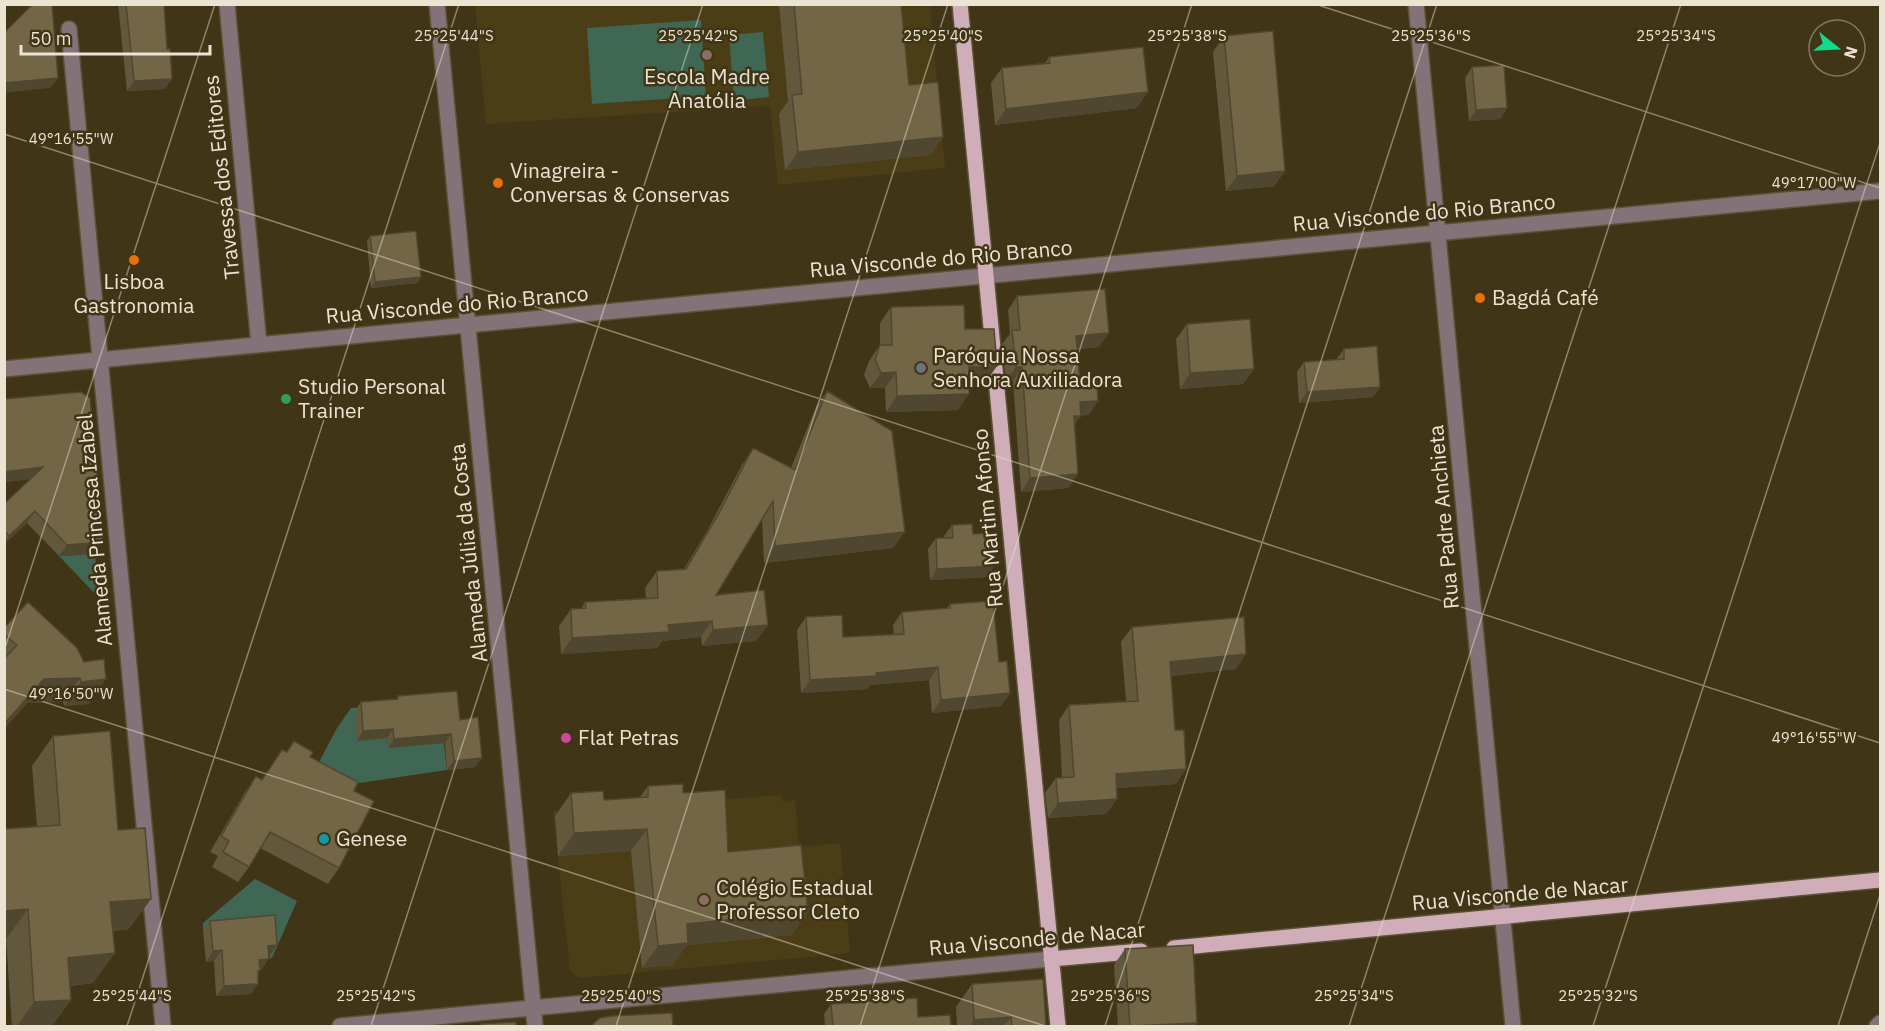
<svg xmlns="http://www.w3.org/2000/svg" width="1885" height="1031" font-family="'IBM Plex Sans',sans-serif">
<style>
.built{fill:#4b3e16}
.green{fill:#3f6753}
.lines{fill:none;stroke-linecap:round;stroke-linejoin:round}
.minor-casing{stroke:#5b5134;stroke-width:18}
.major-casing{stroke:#5b5134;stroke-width:18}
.minor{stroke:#837378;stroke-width:15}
.major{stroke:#cfaeb9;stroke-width:15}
.wall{fill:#62583c}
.shaded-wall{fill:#504731}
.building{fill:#726646;stroke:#504731;stroke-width:1.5}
.ticks{fill:none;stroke:#ebe4d3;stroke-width:1.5;stroke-opacity:0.45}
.education-dot{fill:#8d6e63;stroke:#403516;stroke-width:2}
.food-dot{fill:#e8710a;stroke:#403516;stroke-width:2}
.worship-dot{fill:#6b7280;stroke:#403516;stroke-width:2}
.leisure-dot{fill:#2e9e5b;stroke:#403516;stroke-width:2}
.hotel-dot{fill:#d1479c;stroke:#403516;stroke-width:2}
.culture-dot{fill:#0f9aa8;stroke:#403516;stroke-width:2}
.labels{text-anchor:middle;stroke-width:5;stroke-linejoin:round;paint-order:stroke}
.poi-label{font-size:21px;fill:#ebe4d3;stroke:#403516;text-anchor:start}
.street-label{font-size:21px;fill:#ebe4d3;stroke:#403516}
.ticks-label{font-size:15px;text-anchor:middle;fill:#ebe4d3;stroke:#403516;stroke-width:5;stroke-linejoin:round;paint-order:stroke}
</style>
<rect width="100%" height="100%" fill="#403516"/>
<path class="built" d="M475 5H930L945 168 778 185 770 106 486 124Z
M781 795 782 801 795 800 799 847 840 843 850 953 580 978 570 971 553 811Z"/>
<path class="green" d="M701 20 706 96 592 104 587 28Z
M763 32 769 97 734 101 729 35Z
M95 554 99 598 59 556Z
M367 707 387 738 388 748 408 746 443 735 447 770 339 786 318 764 337 728 351 708Z
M255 879 297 901 272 958H270V955L203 931V923Z"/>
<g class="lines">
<defs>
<path id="minor" d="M227 4 259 345
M437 4 535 1026
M1416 4 1513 1026
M69 29 163 1026
M4 369 1880 191
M340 1026 1051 959
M1877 1026 1880 1023"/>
<path id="major" d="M960 4 1058 1026
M1174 948 1880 880
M1051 959 1141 951"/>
</defs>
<use href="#minor" class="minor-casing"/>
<use href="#major" class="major-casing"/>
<use href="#minor" class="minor"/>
<use href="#major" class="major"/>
</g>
<path class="wall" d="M118 4H164L165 89 127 91Z
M779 4H901L909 85 943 137 930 155 785 170 779 114 788 101Z
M1224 36 1285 171 1274 186 1226 191 1213 52Z
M1049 57 1137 108 995 125 991 83 1002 68 1045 63Z
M1472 67 1507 108 1500 119 1469 121 1465 78Z
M370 236 421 277 417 283 371 288 367 241Z
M1017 296 1099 347 1077 349 1080 382 1089 415H1081L1074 425 1078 474 1068 488 1021 492 1013 381H1006L1002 344 1010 334 1008 310Z
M891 307 965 329 986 382H969L958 410 886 412 885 388H870L864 375 869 361 880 345V323Z
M1187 324 1254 369 1243 384 1180 389 1176 339Z
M1344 349 1380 387 1373 397 1299 403 1297 372 1304 362 1336 360Z
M827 391 893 548 764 563 762 519 716 595 768 625 756 641 702 646 701 637 662 641 657 648 561 654 559 626 571 609H581L585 602 646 598 645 588 657 571 684 569 707 531 742 465 753 448 791 468 816 407Z
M4 399 95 554 59 556 27 523 4 544V504L30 479 4 482Z
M952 525 973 534 987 577 930 580 928 549 936 538H945L944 536Z
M950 604 999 662 1010 693 1001 706 932 713 929 680 870 685 867 689 801 693 797 630 806 617 843 637 894 634 893 625 902 612 947 608Z
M1132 627 1236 669 1171 676 1176 784 1116 788 1117 799 1106 814 1048 818 1045 793 1056 778 1062 777 1059 720 1069 705 1126 701 1121 642Z
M4 628 77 648 89 704 64 706 63 702 27 703 4 729Z
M398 696 460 720 475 767 447 770 445 743 388 748 387 738 357 741 355 711 361 702 396 700Z
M53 736 118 830 129 929 113 931 93 983 70 986 71 1000 52 1026H12L6 939 37 827 32 766Z
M294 741 310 757 354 791 339 868 328 884 260 848 249 867 238 882 212 867 218 856 210 852 245 792 256 776 262 780 282 750 286 752Z
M648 786 683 793 792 935 687 945 672 965 642 968 631 851 558 856 555 816 571 793 604 800 639 798Z
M210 921 277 945 270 955H268L261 970H260L258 974 251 994 216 996 214 961 206 962 203 931Z
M1125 949 1197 1023 1194 1026H1118L1114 965Z
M972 984 1046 1026H957L956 1007Z
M831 1004 918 1017 951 1026H825L824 1014Z"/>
<path class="shaded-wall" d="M58 78 50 88 4 93V83Z
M172 79 165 89 127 91 134 81Z
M1148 92 1137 108 995 125 1006 109Z
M1507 108 1500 119 1469 121 1476 110Z
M943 137 930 155 785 170 798 152Z
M1285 171 1274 186 1226 191 1237 176Z
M421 277 417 283 371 288 375 282Z
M1109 333 1099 347 1067 350 1076 336Z
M997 366 986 382H958L969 367Z
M1016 367H1022L1013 381H1006Z
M1254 369 1243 384 1180 389 1190 373Z
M896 372 885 388H870L881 373Z
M1380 387 1373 397 1299 403 1307 392Z
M969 394 958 410 886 412 897 396Z
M1098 401 1089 415 1070 416 1080 402Z
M1074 416H1081L1071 429Z
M43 467 35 479 4 482V472Z
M1078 474 1068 488 1021 492 1030 478Z
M35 511 27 523 4 544V542L9 536Z
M905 532 893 548 764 563 775 546Z
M103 542 95 554 59 556 67 545Z
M994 566 987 577 930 580 937 569Z
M712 621 701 637 662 641 657 648 561 654 572 638 668 625Z
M768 625 756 641 702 646 713 630Z
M1246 654 1236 669 1160 677 1170 662Z
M938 667 929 680 870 685 867 689 801 693 810 680 876 673Z
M80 678 63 702 27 703 4 729V724L44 679Z
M106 679 89 704 64 706 81 682Z
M1010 693 1001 706 932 713 941 700Z
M393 729 387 738 357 741 363 731Z
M451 734 445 743 388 748 394 739Z
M482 758 475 767 447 770 454 761Z
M1186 769 1176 784 1105 789 1116 774Z
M1117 799 1106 814 1048 818 1058 803Z
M647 829 631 851 558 856 574 833Z
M151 899 129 929 89 933 110 902Z
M28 909 6 939 4 940V911Z
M808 912 792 935 687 945 672 965 642 968 658 946 687 924Z
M277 945 270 955 260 956 268 946Z
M222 950 214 961 206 962 213 951Z
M115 953 93 983 47 988 68 958Z
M269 959 261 970 252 971 259 960Z
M258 984 251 994 216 996 224 986Z
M71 1000 52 1026H17L34 1002Z
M1011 1017 1004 1026H970L974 1020Z
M1197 1023 1194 1026H1137Z"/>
<path class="building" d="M33 4H52L58 78 4 83V33Z
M126 4H164L167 49 170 48 172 79 134 81Z
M794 4H901L909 85 938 82 943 137 798 152 792 95 802 94Z
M1273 31 1285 171 1237 176 1224 36Z
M1143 47 1148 92 1006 109 1002 68 1050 63 1049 57Z
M1504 65 1507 108 1476 110 1472 67Z
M416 231 421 277 375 282 370 236Z
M1105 289 1109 333 1076 336 1080 382 1097 381 1098 401 1080 402 1081 416H1074L1078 474 1030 478 1022 367H1016L1012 330H1020L1017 296Z
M964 305 965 329H994L997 366 969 367V394L897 396 896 372 881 373 875 360 880 345H892L891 307Z
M1250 319 1254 369 1190 373 1187 324Z
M1377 346 1380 387 1307 392 1304 362 1344 359V349Z
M827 391 892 431 905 532 775 546 773 501 716 595 764 590 768 625 713 630 712 621 668 625 669 632 572 638 571 609 586 608 585 602 658 598 657 571 686 569 718 515 753 448 795 470Z
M81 392 90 398 103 542 67 545 35 511 9 536 4 531V504L43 467 4 472V399Z
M972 524 973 534 993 533 994 566 937 569 936 538H953L952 525Z
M993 601 999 662 1007 661 1010 693 941 700 938 667 876 673V676L810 680 806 617 842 615 843 637 904 634 902 612 950 608V604Z
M28 602 77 648 84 662 104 659 106 679 81 682 80 678 44 679 4 724V659L17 645 4 634V628Z
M1244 617 1246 654 1170 662 1175 730H1184L1186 769 1116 774 1117 799 1058 803 1056 778 1074 777 1069 705 1138 701 1132 627Z
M457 691 460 720 478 717 482 758 454 761 451 734 394 739 393 729 363 731 361 702 398 699V696Z
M110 731 118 830 145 828 151 899 110 902 115 953 68 958 71 1000 34 1002 28 909 4 911V829L60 825 53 736Z
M294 741 313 752 310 757 358 782 354 791 374 801 339 868 270 832 249 867 223 852 229 841 221 836 256 776 262 780 282 750 287 752Z
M683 784V793L725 790 728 852 801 845 808 912 687 924 688 943 658 946 647 829 574 833 571 793 603 791 604 800 648 797V786Z
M275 915 277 945 268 946 269 959 259 960 260 970 258 971V984L224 986 222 950 213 951 210 921Z
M1193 945 1197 1023 1130 1026 1125 949Z
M1043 979 1046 1026H1012L1011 1017 974 1020 972 984Z
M917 998 918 1017 950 1015 951 1026H833L831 1004Z
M672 1013 673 1026H593V1024L600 1018 612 1016Z
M516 1022V1026H480V1024Z"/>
<path class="ticks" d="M1315 4 1880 188M4 134 1880 743M4 651 215 4M4 689 1045 1026M127 1026 459 4M371 1026 703 4M616 1026 948 4M860 1026 1192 4M1105 1026 1437 4M1349 1026 1681 4M1593 1026 1880 143M1838 1026 1880 895"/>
<g class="education-dot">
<circle cx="707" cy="55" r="6"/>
<circle cx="704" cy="900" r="6"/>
</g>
<g class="food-dot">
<circle cx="498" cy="183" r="6"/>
<circle cx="134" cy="260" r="6"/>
<circle cx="1480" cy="298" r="6"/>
</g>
<circle class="worship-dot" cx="921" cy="368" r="6"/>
<circle class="leisure-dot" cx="286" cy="399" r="6"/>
<circle class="hotel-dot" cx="566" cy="738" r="6"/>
<circle class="culture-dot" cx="324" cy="839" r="6"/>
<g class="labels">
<g class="poi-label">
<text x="707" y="84" text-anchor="middle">Escola Madre<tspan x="707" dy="24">Anatólia</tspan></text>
<text x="510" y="178">Vinagreira -<tspan x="510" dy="24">Conversas &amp; Conservas</tspan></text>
<text x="134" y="289" text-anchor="middle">Lisboa<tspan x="134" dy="24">Gastronomia</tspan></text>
<text x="1492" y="305">Bagdá Café</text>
<text x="933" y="363">Paróquia Nossa<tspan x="933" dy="24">Senhora Auxiliadora</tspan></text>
<text x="298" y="394">Studio Personal<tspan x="298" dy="24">Trainer</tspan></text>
<text x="578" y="745">Flat Petras</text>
<text x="336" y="846">Genese</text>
<text x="716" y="895">Colégio Estadual<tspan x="716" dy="24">Professor Cleto</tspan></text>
</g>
<g class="street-label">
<text transform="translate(222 177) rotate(-96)" y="7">Travessa dos Editores</text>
<text transform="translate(1424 213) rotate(-5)" y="7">Rua Visconde do Rio Branco</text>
<text transform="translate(941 259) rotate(-5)" y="7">Rua Visconde do Rio Branco</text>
<text transform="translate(457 305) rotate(-5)" y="7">Rua Visconde do Rio Branco</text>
<text transform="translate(1444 517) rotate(-95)" y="7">Rua Padre Anchieta</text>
<text transform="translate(988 518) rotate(-95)" y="7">Rua Martim Afonso</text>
<text transform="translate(95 530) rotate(-95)" y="7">Alameda Princesa Izabel</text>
<text transform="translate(469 553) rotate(-96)" y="7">Alameda Júlia da Costa</text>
<text transform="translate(1520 894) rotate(-5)" y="7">Rua Visconde de Nacar</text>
<text transform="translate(1037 939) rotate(-5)" y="7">Rua Visconde de Nacar</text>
</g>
</g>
<g class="ticks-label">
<text x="454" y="41">25°25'44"S</text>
<text x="698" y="41">25°25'42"S</text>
<text x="943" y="41">25°25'40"S</text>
<text x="1187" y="41">25°25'38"S</text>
<text x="1431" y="41">25°25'36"S</text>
<text x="1676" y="41">25°25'34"S</text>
<text x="71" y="144">49°16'55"W</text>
<text x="1814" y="188">49°17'00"W</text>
<text x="71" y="699">49°16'50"W</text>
<text x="1814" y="743">49°16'55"W</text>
<text x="132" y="1001">25°25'44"S</text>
<text x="376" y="1001">25°25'42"S</text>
<text x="621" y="1001">25°25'40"S</text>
<text x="865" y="1001">25°25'38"S</text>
<text x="1110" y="1001">25°25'36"S</text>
<text x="1354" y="1001">25°25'34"S</text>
<text x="1598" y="1001">25°25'32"S</text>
</g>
<rect width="1885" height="1031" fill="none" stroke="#ebe4d3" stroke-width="12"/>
<g transform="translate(1837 48) rotate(108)"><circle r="28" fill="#403516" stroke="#847b62" stroke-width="1.5"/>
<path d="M0-4.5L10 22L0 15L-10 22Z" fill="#13d98a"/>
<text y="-9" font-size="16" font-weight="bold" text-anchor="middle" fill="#ebe4d3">N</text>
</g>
<path d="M21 45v9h189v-9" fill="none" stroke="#ebe4d3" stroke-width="3"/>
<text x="30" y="45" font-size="18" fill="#ebe4d3" stroke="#403516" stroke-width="4.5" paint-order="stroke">50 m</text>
</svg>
